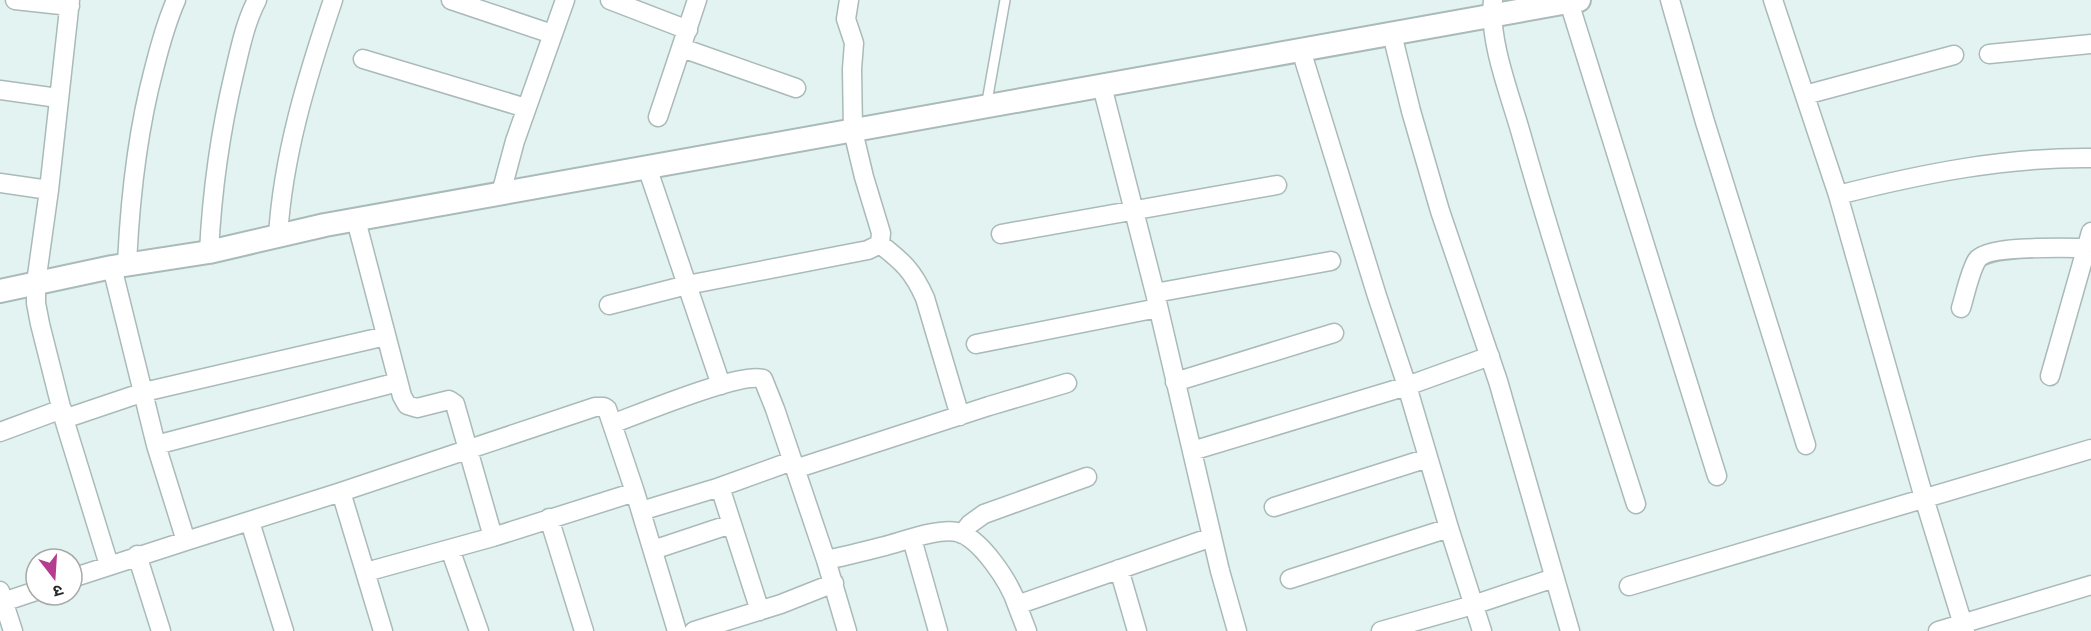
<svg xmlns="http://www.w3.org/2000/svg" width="2091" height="631" font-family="'Open Sans','Noto Sans Devanagari',sans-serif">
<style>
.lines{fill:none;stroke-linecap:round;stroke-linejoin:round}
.service-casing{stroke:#a9bab9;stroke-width:12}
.minor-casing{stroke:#a9bab9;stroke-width:21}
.tertiary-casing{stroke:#a9bab9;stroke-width:26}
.service{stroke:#fff;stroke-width:9}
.minor{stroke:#fff;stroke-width:18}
.tertiary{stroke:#fff;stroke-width:22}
</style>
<rect width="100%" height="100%" fill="#e2f3f2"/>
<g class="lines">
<defs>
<path id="service" d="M986 107 1005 0"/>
<path id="minor" d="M15 0 70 6
M70 0 49 190 36 283V303L40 324 64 419 109 565
M451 0 552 34
M610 0 688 30
M1493 0C1488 41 1511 97 1522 137 1557 261 1597 382 1636 504
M1670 0 1705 122 1806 445
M1773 0 1838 195 1924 498 1965 631
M1569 2 1717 476
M1392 34 1411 111 1440 211 1498 381 1570 631
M682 48 796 88
M1301 50 1377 296 1407 386 1490 356
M1989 54 2091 44
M363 59 526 108
M1102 86 1155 293 1220 571 1237 631
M0 90 58 98
M1805 95 1954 55
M658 117 697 0
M647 167 721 385
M0 183 49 190
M501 193 515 141 565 0
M1838 195C1921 174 2005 157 2091 158
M356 220 402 396 407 405 417 408 449 400 455 404 493 537
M1001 234 1277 185
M278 236C283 155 307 77 333 0
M880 244C903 262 913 271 925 298L960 416
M209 252C212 191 220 133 234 74 240 49 245 23 257 0
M127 264C130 198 137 133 154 69 160 45 166 23 176 0
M112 267 156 445 186 541 341 492 383 631
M1155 293 1331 261
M609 305 687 285 868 250 880 244 881 233 864 177 853 131 852 69 854 43 846 19 849 0
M1961 308C1965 295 1970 271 1977 260 1987 245 2067 248 2086 248
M976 344 1158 308
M2050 376 2091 232
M1175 382 1334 333
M64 419 144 392 386 336
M612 424C639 414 742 371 763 379L775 409 826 560 847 631
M0 432 62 409
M156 445 398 382
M1192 451 1407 386 1449 528 1482 631
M795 469 989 406 1067 383
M720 487 760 611
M341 492 595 407H604L607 409 635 492 677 631
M1274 507 1428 458
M641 511 720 487 792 461
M549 518 584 631
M250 522 284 631
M962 534 970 524 984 514 1087 477
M912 539 938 631
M450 549 479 631
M653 550 731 524
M137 555 161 631
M826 560C846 556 865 551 885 546 904 541 938 528 957 532 981 538 1010 583 1017 605L1212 537
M1119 569 1137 631
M366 572 493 537 635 492
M72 578 186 541
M1290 579 1449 528
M1629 586 2091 449
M0 591 13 631
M0 603 36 591
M1017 605 1027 631
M694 631 781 604 834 583
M1381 631 1473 605 1554 578
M1938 631 2091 585"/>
<path id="tertiary" d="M0 291 112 267 209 252 325 225 1579 0"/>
</defs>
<use href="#service" class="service-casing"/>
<use href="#minor" class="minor-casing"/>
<use href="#tertiary" class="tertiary-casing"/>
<use href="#service" class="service"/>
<use href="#minor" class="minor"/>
<use href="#tertiary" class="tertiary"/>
</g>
<g transform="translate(54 577) rotate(163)"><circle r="28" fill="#ffffff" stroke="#a7a9a9" stroke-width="1.5"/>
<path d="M0-4.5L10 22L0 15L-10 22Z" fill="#b63c8f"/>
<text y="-9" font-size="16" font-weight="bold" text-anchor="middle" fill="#222828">उ</text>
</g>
</svg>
